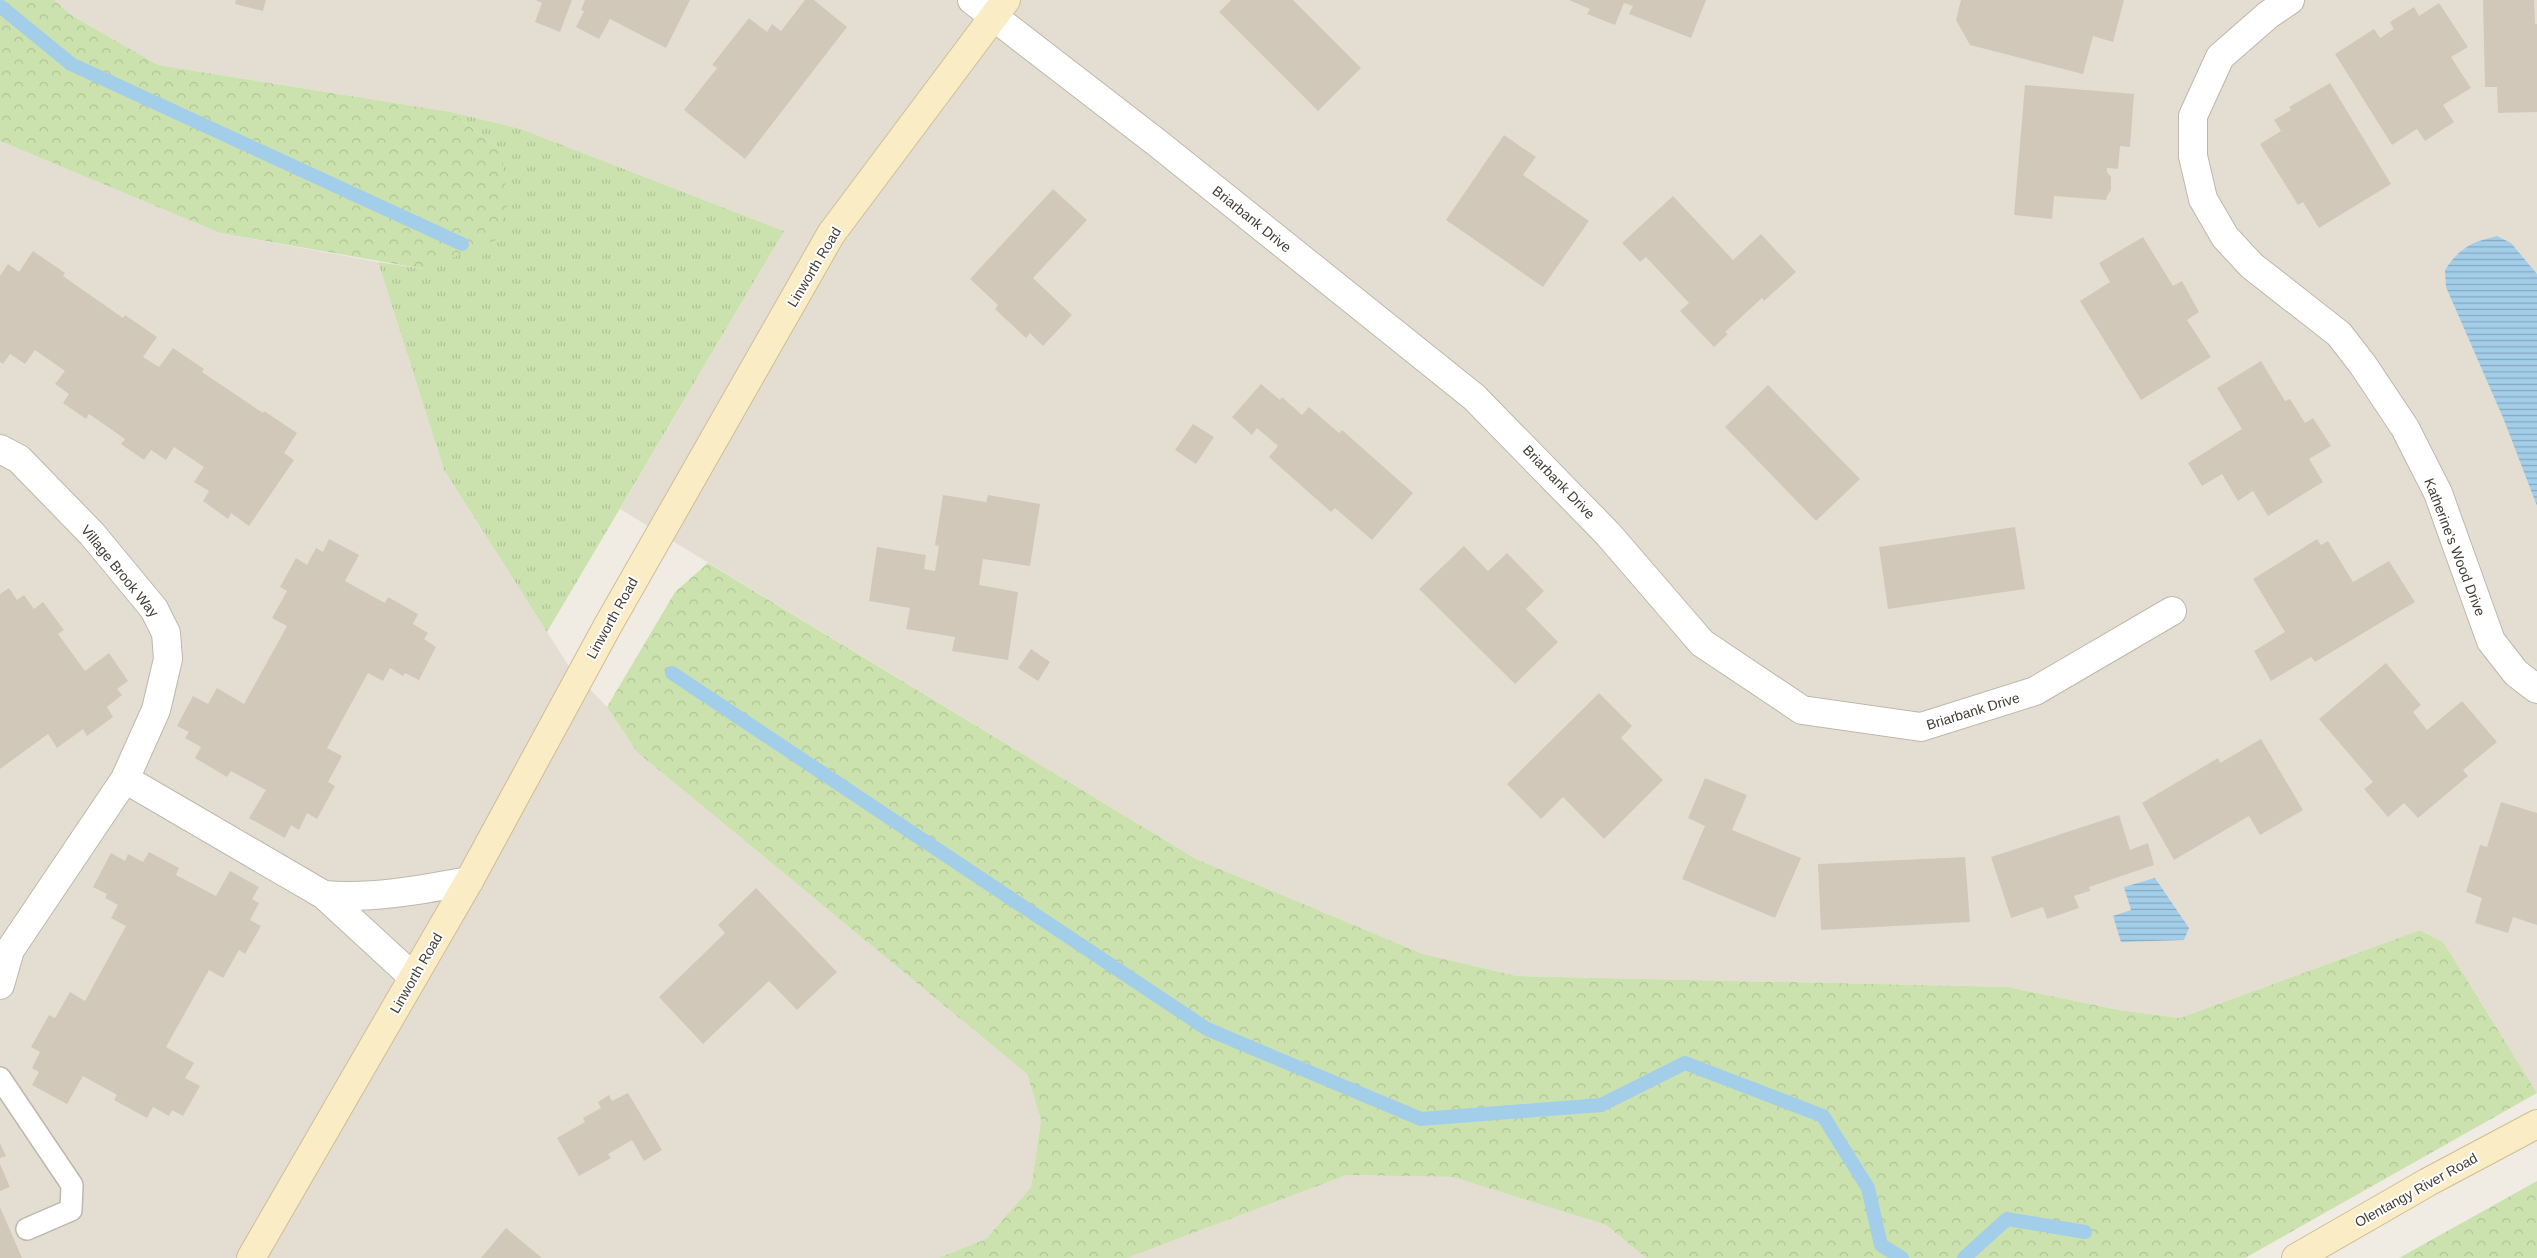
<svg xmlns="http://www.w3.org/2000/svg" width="2537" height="1258" font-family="Helvetica,sans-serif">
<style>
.residential{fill:#e4ded2}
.grass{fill:url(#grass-tufts)}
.forest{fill:url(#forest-crowns)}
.water{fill:url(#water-rules)}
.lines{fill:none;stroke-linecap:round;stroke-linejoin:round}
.stream{stroke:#a3ceea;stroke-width:14}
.building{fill:#d1c8ba}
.lane-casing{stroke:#beb7aa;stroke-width:24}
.street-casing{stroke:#beb7aa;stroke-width:30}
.secondary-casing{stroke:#cdbe96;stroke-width:30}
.lane{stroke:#fff;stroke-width:21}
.street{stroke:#fff;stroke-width:28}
.secondary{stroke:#faecc4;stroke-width:28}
.labels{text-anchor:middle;stroke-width:4;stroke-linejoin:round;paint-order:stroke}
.street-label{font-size:14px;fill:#423c34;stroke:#fff}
</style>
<defs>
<pattern id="grass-tufts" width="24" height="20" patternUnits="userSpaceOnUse" patternTransform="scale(1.25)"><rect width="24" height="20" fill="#cbe2af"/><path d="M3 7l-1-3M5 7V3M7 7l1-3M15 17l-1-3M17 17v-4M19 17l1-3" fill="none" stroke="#b0c397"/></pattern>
<pattern id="forest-crowns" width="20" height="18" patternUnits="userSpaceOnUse" patternTransform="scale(1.25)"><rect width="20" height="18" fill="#cbe2af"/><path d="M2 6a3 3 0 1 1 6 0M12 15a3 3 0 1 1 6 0" fill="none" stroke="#b0c397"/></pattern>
<pattern id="water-rules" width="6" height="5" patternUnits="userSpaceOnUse" patternTransform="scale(1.25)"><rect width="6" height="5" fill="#a3ceea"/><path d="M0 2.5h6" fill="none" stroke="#86a8be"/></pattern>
</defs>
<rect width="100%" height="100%" fill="#f0ece4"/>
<path class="residential" d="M54 0H2537V1093L2444 943 2420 930 2180 1018 2119 1010 2008 987 1517 976 1423 954 1196 859 620 509 784 231 521 129 451 112 158 65 71 15Z
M0 141 220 233 378 262 444 470 570 668 607 707 637 752 1027 1074 1041 1120 1031 1187 986 1239 938 1258H0Z
M1347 1175 1453 1177 1606 1225 1646 1258H1127Z"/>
<path class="grass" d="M451 112 521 129 784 231 547 632 444 470 378 262 424 269 501 150Z"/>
<path class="forest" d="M0 0H54L71 15 158 65 451 112 501 150 508 204 496 240 424 269 220 233 0 141Z
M708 563 1196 859 1423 954 1517 976 2008 987 2119 1010 2180 1018 2420 930 2444 943 2537 1093 2245 1258H1646L1606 1225 1453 1177 1347 1175 1127 1258H938L986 1239 1031 1187 1041 1120 1027 1074 637 752 607 707 675 592Z
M2537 1181V1258H2399Z"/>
<path class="water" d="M2497 236 2511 243 2537 274V506L2504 420 2446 287 2445 270C2460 247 2472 242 2497 236Z
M2155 878 2189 928 2184 940 2121 942 2113 916 2131 910 2124 887Z"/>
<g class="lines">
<path class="stream" d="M0 6 71 64 462 244
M672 673 1207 1029 1421 1119 1601 1105 1685 1063 1823 1116 1868 1188 1881 1245 1902 1258
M1964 1258 2007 1219 2085 1232"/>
</g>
<path class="building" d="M236 0H266L263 11 235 4Z
M536 0H572L560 32 535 22 542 3Z
M585 0H690L666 48 610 19 599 39 576 27 584 11 581 10Z
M805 0H814L847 27 745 159 684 110 717 68 712 65 749 18 767 32 772 24 781 31Z
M1231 0H1293L1361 68 1318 111 1219 12Z
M1569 0H1706L1691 38 1629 14 1633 6 1624 3 1615 25 1587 14 1590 9Z
M1961 0H2124L2113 42 2093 36 2083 74 1970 45 1956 20Z
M2483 0H2534L2535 24H2537V112L2498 113 2497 87H2485Z
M2439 3 2468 47 2451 57 2471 88 2443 105 2454 122 2425 141 2417 129 2392 145 2335 54 2374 29 2380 38 2394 29 2390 22 2414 7 2419 16Z
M2330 83 2391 184 2319 228 2303 202 2298 205 2260 144 2281 131 2274 120 2291 110 2289 107Z
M2025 85 2134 94 2130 147 2120 146 2118 169 2107 168V172L2111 177V190L2107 196 2106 200 2054 196 2052 219 2014 215Z
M1504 135 1536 157 1523 175 1589 221 1543 287 1446 220Z
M1053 189 1087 220 1033 278 1072 315 1043 346 1030 333 1026 338 995 309 998 305 970 279Z
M1673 196 1733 260 1761 234 1796 272 1764 301 1762 298 1725 332 1728 334 1714 347 1680 311 1689 303 1646 257 1640 262 1622 243Z
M2143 237 2173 286 2182 281 2199 312 2187 320 2211 357 2141 400 2080 301 2110 282 2099 263Z
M33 251 65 273 63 276 123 318 125 315 157 337 143 357 159 367 173 348 204 369 202 372 263 413 264 411 297 433 284 453 294 460 249 526 231 513 228 519 203 501 209 491 194 482 204 467 174 447 166 460 151 450 144 460 121 444 125 439 89 414 86 419 63 403 69 394 55 384 65 371 35 350 25 364 10 354 3 364 0 362V276L8 264 19 272Z
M2261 361 2285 401 2290 399 2305 423 2313 418 2331 446 2309 459 2323 482 2268 516 2253 491 2238 501 2222 474 2202 486 2188 463 2242 429 2217 388Z
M1261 384 1280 400 1282 397 1302 415 1309 407 1339 433 1342 430 1413 493 1372 540 1335 508 1331 512 1269 457 1278 446 1257 428 1252 435 1232 417Z
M1768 385 1860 479 1816 521 1725 427Z
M1193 424 1214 437 1196 464 1175 450Z
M943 495 986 502 988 495 1040 504 1030 566 983 559 979 585 1018 592 1008 660 952 651 955 637 906 629 910 608 869 601 877 547 926 555 924 569 935 571 939 546 935 545Z
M2015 527 2025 589 1888 609 1879 547Z
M329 539 359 555 345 581 385 603 388 597 418 614 413 624 428 633 424 639 436 647 419 680 405 673 403 676 390 668 383 681 368 673 327 748 342 756 328 782 335 786 317 819 307 813 299 830 291 825 285 838 249 818 266 790 231 771 227 777 195 758 201 747 185 738 189 732 177 726 193 696 208 704 217 688 244 704 287 626 272 618 287 591 280 587 296 558 307 565 316 548 323 552Z
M2317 539 2321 545 2328 541 2353 582 2389 561 2415 602 2315 662 2311 657 2271 681 2254 651 2285 632 2253 579Z
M1464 546 1488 571 1507 553 1544 591 1526 609 1558 642 1515 684 1419 589Z
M9 588 17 600 24 595 34 609 43 602 64 630 58 634 85 671 109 653 128 681 117 689 122 695 107 707 113 717 87 736 83 729 57 748 48 734 0 769V594Z
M1031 649 1050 662 1038 681 1018 668Z
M2386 663 2421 705 2413 712 2427 730 2462 701 2497 742 2463 770 2468 776 2418 818 2404 803 2388 817 2364 789 2373 782 2319 719Z
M1599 693 1632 726 1621 738 1663 780 1604 839 1563 797 1541 819 1507 784Z
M2261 739 2303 810 2260 835 2249 816 2174 860 2142 803 2218 758 2220 763Z
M1705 778 1747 795 1732 830 1801 858 1775 918 1682 879 1705 826 1688 818Z
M2501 802 2537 813V925L2513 917 2508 933 2475 923 2482 898 2466 892 2480 845 2487 847Z
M2119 815 2130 850 2148 843 2154 865 2089 887 2090 891 2074 896 2079 908 2047 919 2043 907 2011 918 1991 857Z
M149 852 179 868 176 875 216 896 230 871 259 887 252 899 259 903 250 920 261 926 245 954 239 950 223 978 209 970 166 1047 194 1063 185 1078 200 1086 183 1116 172 1110 169 1116 153 1107 147 1118 114 1100 117 1095 83 1076 67 1104 32 1085 39 1072 32 1068 40 1052 31 1047 49 1015 55 1018 70 992 85 1001 126 926 111 918 118 905 105 898 107 894 93 887 111 853 125 861 128 854 143 862Z
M1965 857 1970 922 1821 930 1818 864Z
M756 888 837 972 797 1010 769 981 703 1044 659 997 725 933 718 925Z
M628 1093 662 1150 644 1161 632 1140 608 1154 611 1158 579 1176 557 1138 585 1122 583 1118 601 1108 598 1102 609 1095 612 1101Z
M0 1143 6 1156 0 1158Z
M0 1164 10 1187 0 1191Z
M0 1207 22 1258H0Z
M506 1228 542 1258H481Z"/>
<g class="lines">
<defs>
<path id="lane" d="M0 1078 72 1185 71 1210 27 1229"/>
<path id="street" d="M972 0 1156 142 1474 397 1608 534 1702 643 1802 710 1921 727 2035 691 2172 611
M2290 0 2268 15 2220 57 2193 116V156L2203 199 2225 237 2252 266 2339 334 2363 365 2405 428 2438 493 2491 641 2516 673 2537 689
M0 449 19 459 92 534 154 609 166 633 168 659 156 710 125 779 10 950 0 985
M125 779 324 895 413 977
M324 895C374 899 420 890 469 881"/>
<path id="secondary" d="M251 1258 469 881 607 627 831 234 1006 0
M2296 1258 2428 1182 2537 1124"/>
</defs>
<use href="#lane" class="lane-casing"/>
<use href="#street" class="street-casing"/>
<use href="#secondary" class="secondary-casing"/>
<use href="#lane" class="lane"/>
<use href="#street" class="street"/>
<use href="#secondary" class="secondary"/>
</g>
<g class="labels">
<g class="street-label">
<text transform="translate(1252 219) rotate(39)" y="5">Briarbank Drive</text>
<text transform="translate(814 267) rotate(-59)" y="5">Linworth Road</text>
<text transform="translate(1559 482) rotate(46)" y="5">Briarbank Drive</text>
<text transform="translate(2455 547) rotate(69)" y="5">Katherine's Wood Drive</text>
<text transform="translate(120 571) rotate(51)" y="5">Village Brook Way</text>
<text transform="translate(612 618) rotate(-61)" y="5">Linworth Road</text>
<text transform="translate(1973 711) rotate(-17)" y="5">Briarbank Drive</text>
<text transform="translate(416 973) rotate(-60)" y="5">Linworth Road</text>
<text transform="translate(2416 1190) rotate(-29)" y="5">Olentangy River Road</text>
</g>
</g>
</svg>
